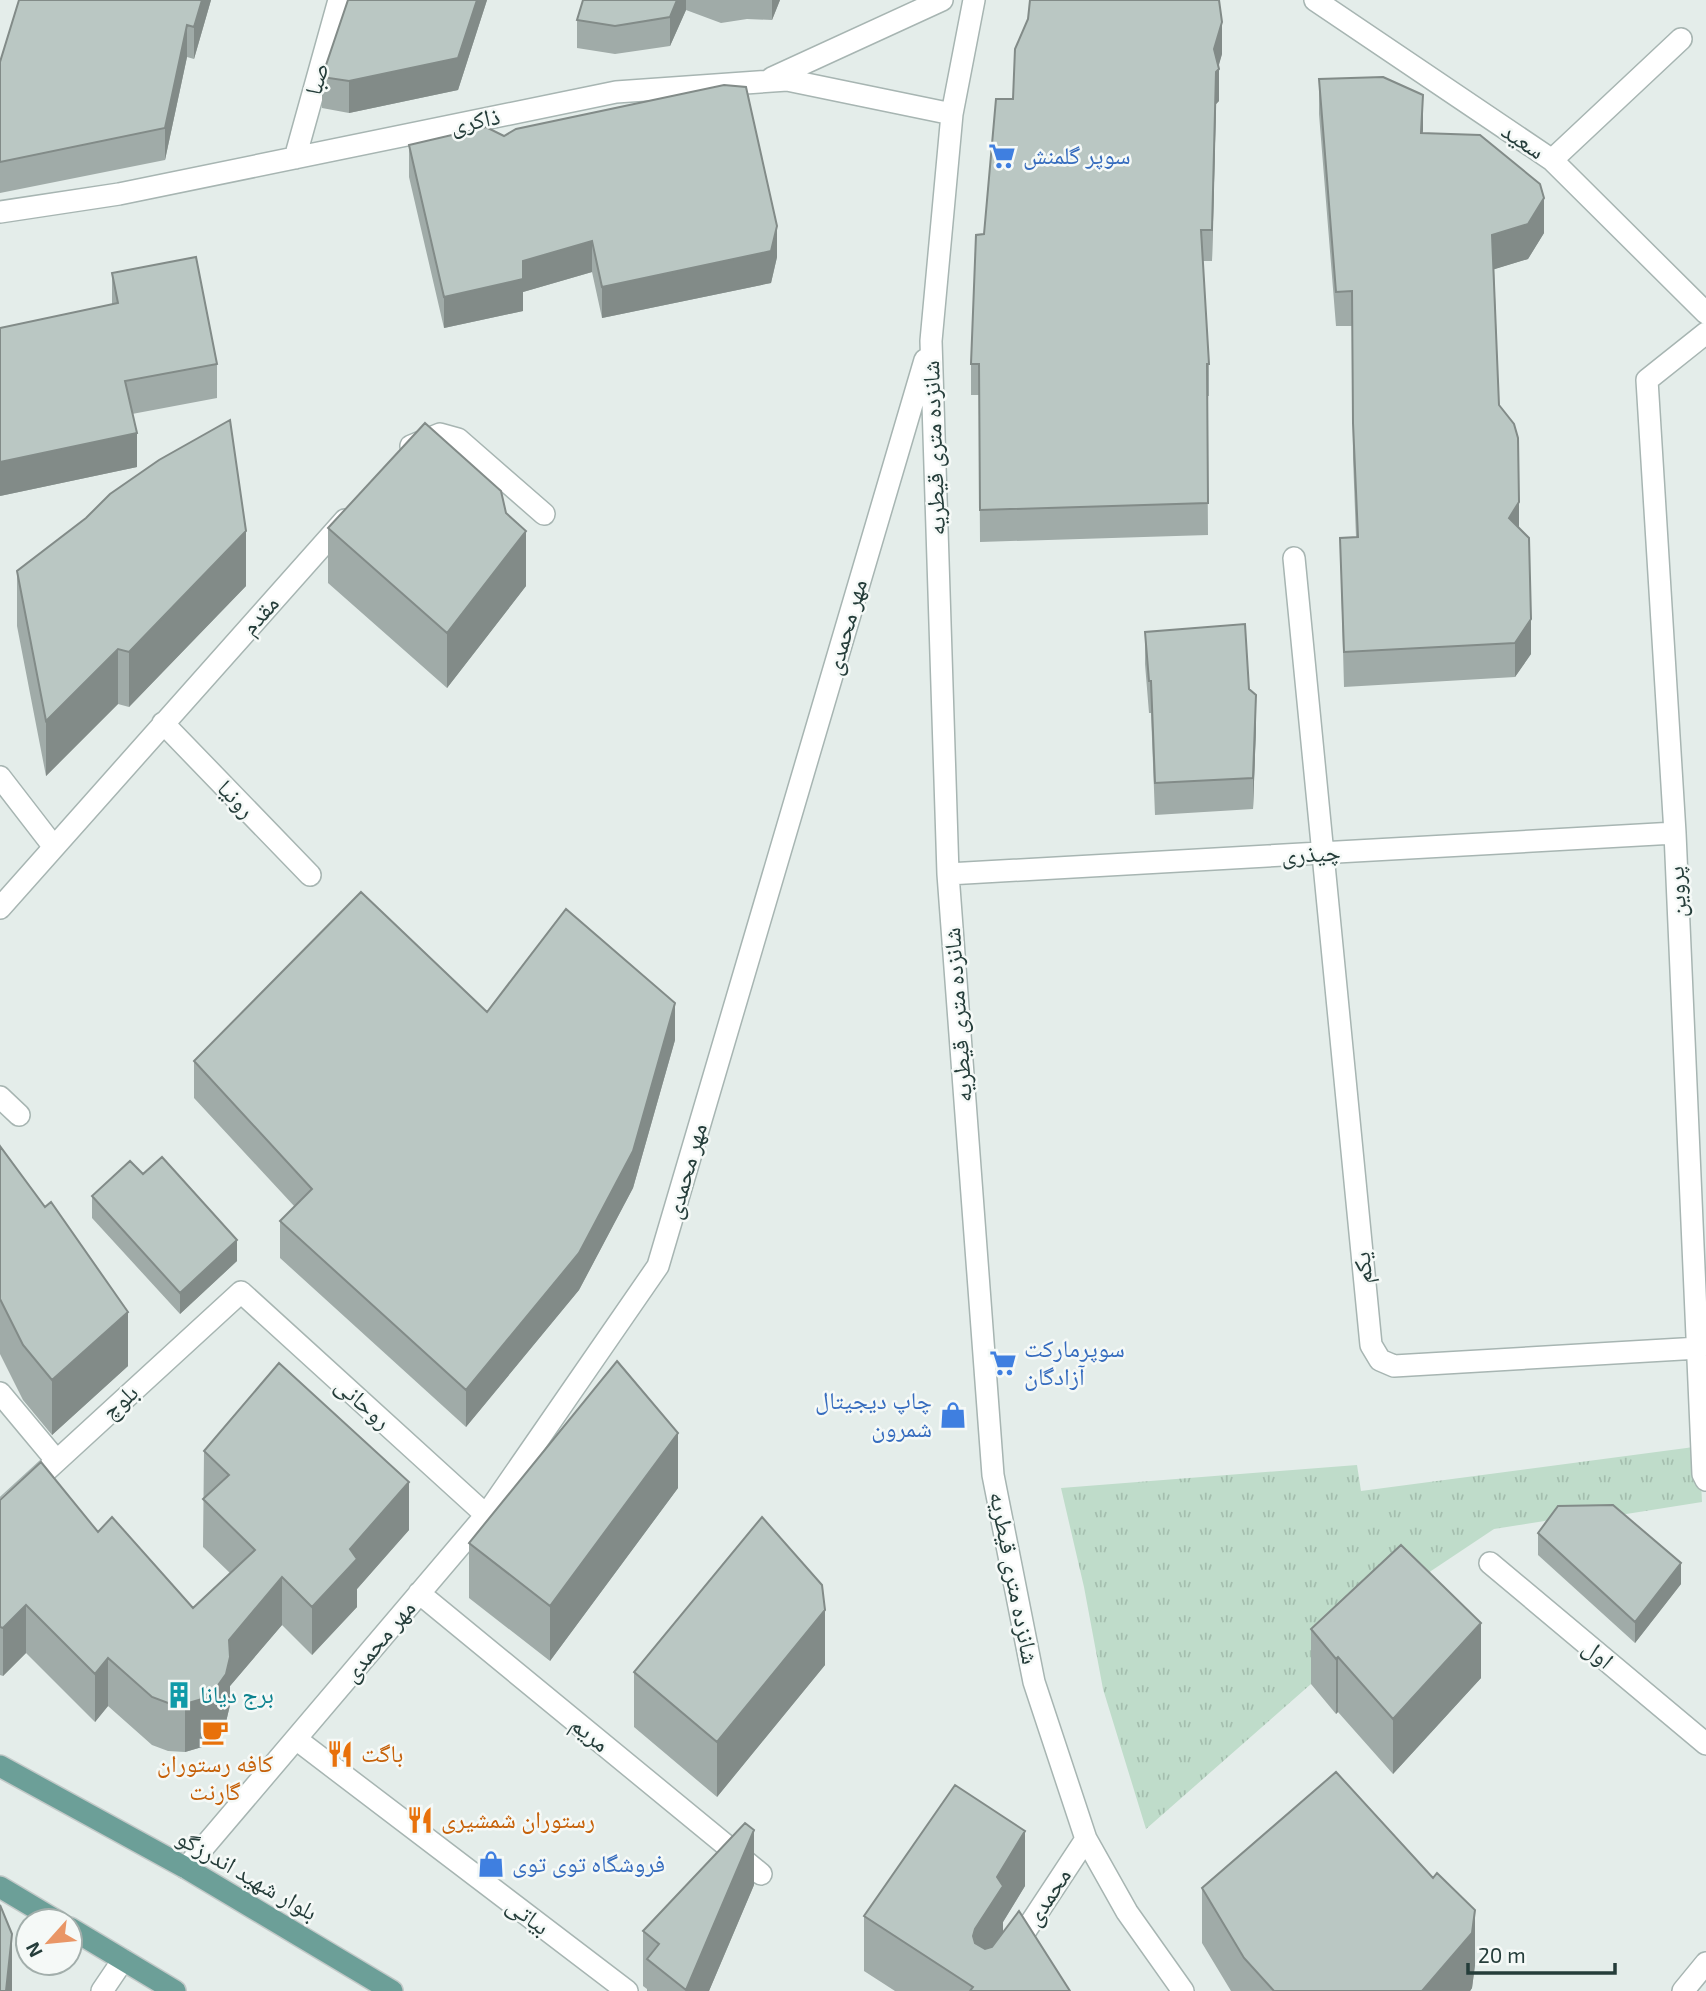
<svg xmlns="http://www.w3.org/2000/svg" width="1706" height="1991" font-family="'Exo 2','Noto Naskh Arabic',sans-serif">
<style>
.grass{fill:url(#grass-tufts)}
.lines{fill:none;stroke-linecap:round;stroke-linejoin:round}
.minor-casing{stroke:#a7b5b2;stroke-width:24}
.primary-casing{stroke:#c2c9c8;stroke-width:24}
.minor{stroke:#fff;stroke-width:21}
.primary{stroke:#6c9f98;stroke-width:21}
.wall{fill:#a0aba8}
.shaded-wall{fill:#828b88}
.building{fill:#bac7c3;stroke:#828b88;stroke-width:2}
.labels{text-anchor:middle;stroke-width:5;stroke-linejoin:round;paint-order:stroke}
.street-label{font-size:24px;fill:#253d3a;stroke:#f5f9f7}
.shop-label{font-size:24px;fill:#366cbe;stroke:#f5f9f7;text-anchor:start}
.culture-label{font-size:24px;fill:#0d838f;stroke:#f5f9f7;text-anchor:start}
.food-label{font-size:24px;fill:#c56008;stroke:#f5f9f7;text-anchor:start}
</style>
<defs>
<pattern id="grass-tufts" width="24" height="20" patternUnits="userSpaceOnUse" patternTransform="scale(1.75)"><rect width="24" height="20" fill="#bfdcca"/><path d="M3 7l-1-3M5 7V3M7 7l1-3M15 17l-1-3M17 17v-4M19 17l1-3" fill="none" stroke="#a4beae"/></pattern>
</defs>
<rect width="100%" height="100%" fill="#e4edea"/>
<path class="grass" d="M1694 1447 1701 1481 1702 1502 1620 1515 1614 1510 1494 1529 1431 1571 1311 1684 1146 1829 1103 1689 1084 1587 1061 1488 1357 1465 1361 1491Z"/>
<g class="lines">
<defs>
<path id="minor" d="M974 0 952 114 931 341 948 874 993 1475 1034 1682 1086 1839 1127 1912 1183 1991
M1315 0 1552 160 1706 313
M772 78 942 0
M295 158 339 0
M1552 160 1681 39
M0 212 119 194 616 92 787 80 952 114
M1706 333 1647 380 1675 833 1703 1474 1706 1480
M411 446 440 434 458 439 544 514
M1294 558 1371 1345 1380 1360 1394 1366 1699 1348
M163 723 310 875
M0 777 54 847
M948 874 1675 833
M0 908 345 520
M0 1097 19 1115
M0 1393 56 1460
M0 1513 241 1292 486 1515
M1490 1563 1706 1744
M419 1593 761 1874
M296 1739 627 1991
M186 1868 486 1515 658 1266 925 360
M102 1991 123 1960
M986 1991 1086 1839
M1683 1991 1706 1963"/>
<path id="primary" d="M0 1766 186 1868 392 1991
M0 1887 57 1921
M70 1928 175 1991"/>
</defs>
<use href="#minor" class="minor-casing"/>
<use href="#primary" class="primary-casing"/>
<use href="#minor" class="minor"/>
<use href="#primary" class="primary"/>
</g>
<path class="wall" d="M19 0H211L194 59 187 57 165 160 0 193V62Z
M348 0H487L458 90 349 113 322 108V77Z
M583 0H780L772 20 747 19 721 23 686 10 670 46 615 54 577 48V20Z
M1222 54 1218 66 1219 101 1216 104 1212 261H1203L1209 364V396H1207L1208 535 980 542 979 395H971V364L984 234 1013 99Z
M1319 79 1423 133 1544 233 1528 259 1494 269 1499 405 1519 528 1531 654 1515 677 1344 687 1340 538 1356 537 1353 458 1352 326H1336L1319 114Z
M504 136 777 257 771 283 602 318 592 272 523 292V311L444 328 409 177V145Z
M112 273 217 364V398L132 414 137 467 0 496 112 304Z
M506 513 526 586 447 688 328 583V528Z
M17 571 246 586 129 707 118 704 46 776 17 626Z
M1145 632 1249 689 1256 727 1253 809 1155 815 1151 713H1149L1145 664Z
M487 1012 675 1040 633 1188 579 1290 466 1427 280 1258V1221L295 1207 194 1098V1061Z
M0 1146 128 1366 52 1435 23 1400 0 1354Z
M143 1174 237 1261 180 1314 92 1218V1196Z
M204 1451 409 1530 357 1589V1607L312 1655 282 1625 230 1686V1705L226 1722 216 1736 202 1747 185 1752 168 1751 152 1745 108 1706 95 1722 26 1653 3 1676 0 1675V1500L98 1532 193 1608 230 1573 203 1547Z
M678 1488 550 1661 469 1598V1543Z
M1538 1533 1681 1584 1635 1643 1538 1555Z
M1311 1629 1481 1678 1393 1774 1338 1712 1336 1714 1311 1684Z
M825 1665 717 1797 634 1727V1672Z
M754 1885 709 1991H647V1989L643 1986V1931Z
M1025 1886 1003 1922V1933L1070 1991H895L864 1971V1916Z
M1202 1888 1475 1965 1472 1988 1470 1991H1231L1202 1943Z"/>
<path class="shaded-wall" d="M202 0H211L194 59V27Z
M477 0H487L458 90 349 113V81Z
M677 0H686V10L670 46V17Z
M772 0H780L772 20Z
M1222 22V54L1217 72 1219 69V101L1216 104 1212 261 1214 49Z
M187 25V57L165 160V128Z
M1423 95V130L1421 168V133Z
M1544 198V233L1528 259 1492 270V235Z
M777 226V257L771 283 602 318V287Z
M592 241V272L523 292V311L444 328V297L523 261Z
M137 433V467L0 496V462Z
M1519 502V536L1509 518Z
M246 531V586L129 707V652Z
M526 531V586L447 688V633Z
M1531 619V654L1515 677V643Z
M118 649V704L46 776V721Z
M1256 695V727L1253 809V778Z
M675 1003V1040L633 1188 579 1290 466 1427V1390Z
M237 1240V1261L180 1314V1293Z
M128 1312V1366L52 1435V1380Z
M678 1433V1488L550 1661V1606Z
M409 1482V1530L357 1589V1607L312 1655V1607L350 1549Z
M1681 1563V1584L1635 1643V1622Z
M282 1577V1625L230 1686V1705L226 1722 216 1736 202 1747 185 1752V1704L229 1640Z
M26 1605V1653L3 1676V1628Z
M825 1610V1665L717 1797V1742Z
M1481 1623V1678L1393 1774V1719Z
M1338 1657V1712L1336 1714V1659Z
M108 1658V1706L95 1722V1674Z
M754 1830V1885L709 1991H686Z
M1025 1831V1886L1003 1922V1941L975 1984 973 1936 975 1929 997 1877Z
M1475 1910V1965L1472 1988 1470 1991H1422Z
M12 1934V1991H6Z"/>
<path class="building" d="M19 0H202L194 27 187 25 165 128 0 162V62Z
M348 0H477L458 58 349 81 322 77Z
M583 0H677L670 17 615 26 577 20Z
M1030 0H1219L1222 22 1214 49 1219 69 1216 72 1212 230H1201L1209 364H1207L1208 503 980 510 979 364H971L976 235 984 234 996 99H1013L1015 49 1028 19Z
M1383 77 1423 95 1421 133 1480 135 1540 184 1544 198 1528 224 1492 235 1499 405 1514 424 1518 438 1519 502 1509 518 1529 538 1531 619 1515 643 1344 652 1340 538 1358 537 1353 423 1352 291 1336 292 1319 79Z
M724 85 746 87 777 226 771 251 602 287 592 241 523 261V279L444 297 409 145 486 127 504 136 516 129Z
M196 257 217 364 125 381 137 433 0 462V328L118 303 112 273Z
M230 420 246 531 129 652 118 649 46 721 17 571 86 518 110 494 159 460Z
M425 423 501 491 506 513 526 531 447 633 328 528Z
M1245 624 1249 689 1256 695 1253 778 1155 783 1151 681H1149L1145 632Z
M361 892 487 1012 566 909 675 1003 633 1151 579 1253 466 1390 280 1221 312 1189 194 1061Z
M0 1146 45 1207 51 1202 128 1312 52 1380 23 1345 0 1299Z
M162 1157 237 1240 180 1293 92 1196 130 1161 143 1174Z
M617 1361 678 1433 550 1606 469 1543Z
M279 1363 409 1482 350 1549 357 1559 312 1607 282 1577 229 1640 230 1657 226 1674 216 1688 202 1699 185 1704 168 1703 152 1697 108 1658 95 1674 26 1605 3 1628 0 1627V1500L41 1462 98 1532 112 1517 193 1608 255 1550 203 1499 229 1475 204 1451Z
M1613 1505 1681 1563 1635 1622 1538 1533 1558 1506Z
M762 1517 822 1585 825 1610 717 1742 634 1672Z
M1401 1545 1481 1623 1393 1719 1338 1657 1336 1659 1311 1629Z
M1336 1772 1433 1878 1437 1873 1475 1910 1472 1933 1422 1991H1274L1244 1958 1202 1888Z
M955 1785 1025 1831 997 1877 1003 1886 975 1929 973 1936 975 1943 985 1949 992 1947 1019 1911 1070 1991H970L973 1987 864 1916Z
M745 1823 754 1830 686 1990 647 1959 659 1944 643 1931Z
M0 1905 12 1934 6 1991H0Z"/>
<defs>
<symbol id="supermarket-bare" viewBox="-9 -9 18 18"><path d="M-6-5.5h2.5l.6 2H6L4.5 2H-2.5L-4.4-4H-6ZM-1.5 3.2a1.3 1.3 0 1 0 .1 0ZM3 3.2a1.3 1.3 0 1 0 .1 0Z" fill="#3f7fe0" stroke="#f5f9f7" stroke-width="2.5" paint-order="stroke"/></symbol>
<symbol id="shop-bare" viewBox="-9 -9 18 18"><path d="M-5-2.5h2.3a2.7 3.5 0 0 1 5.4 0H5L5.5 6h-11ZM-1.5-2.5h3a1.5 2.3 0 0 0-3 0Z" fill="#3f7fe0" stroke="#f5f9f7" stroke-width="2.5" paint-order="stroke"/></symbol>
<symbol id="building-bare" viewBox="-9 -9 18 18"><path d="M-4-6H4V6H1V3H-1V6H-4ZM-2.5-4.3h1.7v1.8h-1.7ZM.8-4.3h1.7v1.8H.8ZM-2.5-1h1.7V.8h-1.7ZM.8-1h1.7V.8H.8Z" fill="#0f9aa8" stroke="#f5f9f7" stroke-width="2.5" paint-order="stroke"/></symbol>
<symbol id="cafe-bare" viewBox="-9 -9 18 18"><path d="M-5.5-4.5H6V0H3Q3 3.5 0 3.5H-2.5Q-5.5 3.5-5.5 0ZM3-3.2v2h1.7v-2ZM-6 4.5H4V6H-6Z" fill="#e8710a" stroke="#f5f9f7" stroke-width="2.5" paint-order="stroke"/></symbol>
<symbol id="restaurant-bare" viewBox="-9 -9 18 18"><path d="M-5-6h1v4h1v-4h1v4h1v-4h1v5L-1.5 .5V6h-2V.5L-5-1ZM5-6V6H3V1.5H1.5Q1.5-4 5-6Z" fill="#e8710a" stroke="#f5f9f7" stroke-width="2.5" paint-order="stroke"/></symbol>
</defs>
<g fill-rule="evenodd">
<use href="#supermarket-bare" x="983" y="137" width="38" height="38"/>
<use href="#supermarket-bare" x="984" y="1344" width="38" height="38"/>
<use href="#shop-bare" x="934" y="1396" width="38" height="38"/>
<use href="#building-bare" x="160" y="1676" width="38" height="38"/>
<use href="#cafe-bare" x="196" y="1713" width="38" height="38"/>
<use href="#restaurant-bare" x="321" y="1735" width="38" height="38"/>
<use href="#restaurant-bare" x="401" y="1801" width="38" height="38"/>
<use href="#shop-bare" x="472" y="1845" width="38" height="38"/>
</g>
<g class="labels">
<g class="street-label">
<text transform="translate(317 79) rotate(-75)" y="8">صبا</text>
<text transform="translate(475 121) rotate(-12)" y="8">ذاکری</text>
<text transform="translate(1523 141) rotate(34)" y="8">سعید</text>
<text transform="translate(934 448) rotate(-92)" y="8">شانزده متری قیطریه</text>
<text transform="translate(260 615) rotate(-48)" y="8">مقدم</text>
<text transform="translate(846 627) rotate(-74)" y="8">مهر محمدی</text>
<text transform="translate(236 799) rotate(46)" y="8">رونیا</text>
<text transform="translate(1311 854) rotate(-3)" y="8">چیذری</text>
<text transform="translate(1677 892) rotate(-93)" y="8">پروین</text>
<text transform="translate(958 1015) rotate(-94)" y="8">شانزده متری قیطریه</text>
<text transform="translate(686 1171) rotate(-74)" y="8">مهر محمدی</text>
<text transform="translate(1363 1268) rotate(-95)" y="8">یکم</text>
<text transform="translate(120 1402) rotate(-42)" y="8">بلوچ</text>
<text transform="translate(363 1403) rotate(42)" y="8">روحانی</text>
<text transform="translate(1014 1578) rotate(79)" y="8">شانزده متری قیطریه</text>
<text transform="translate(379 1641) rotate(-50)" y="8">مهر محمدی</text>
<text transform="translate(1598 1654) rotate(40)" y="8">اول</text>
<text transform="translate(590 1734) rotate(39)" y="8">مریم</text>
<text transform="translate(247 1875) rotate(30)" y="8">بلوار شهید اندرزگو</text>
<text transform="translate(1048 1897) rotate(-57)" y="8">محمدی</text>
<text transform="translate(528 1916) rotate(37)" y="8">بیاتی</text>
</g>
<g class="shop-label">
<text x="1023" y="164">سوپر گلمنش</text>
<text x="1024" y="1357">سوپرمارکت<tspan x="1024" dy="28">آزادگان</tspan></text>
<text x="932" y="1409" text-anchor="end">چاپ دیجیتال<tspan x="932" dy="28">شمرون</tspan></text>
<text x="512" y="1872">فروشگاه توی توی</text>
</g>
<g class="culture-label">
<text x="200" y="1703">برج دیانا</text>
</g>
<g class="food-label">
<text x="361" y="1762">باگت</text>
<text x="215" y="1772" text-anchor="middle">کافه رستوران<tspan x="215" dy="28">گارنت</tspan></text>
<text x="441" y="1828">رستوران شمشیری</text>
</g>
</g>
<g transform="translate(49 1942) rotate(243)"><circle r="33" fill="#f5f9f7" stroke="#a2aeab" stroke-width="2"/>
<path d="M0-5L12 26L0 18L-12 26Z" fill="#e99666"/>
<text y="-10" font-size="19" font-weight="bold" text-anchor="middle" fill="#253d3a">N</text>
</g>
<path d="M1468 1963v10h147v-10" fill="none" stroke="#253d3a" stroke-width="3.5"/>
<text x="1478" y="1963" font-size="21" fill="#253d3a" stroke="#f5f9f7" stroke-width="5" paint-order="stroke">20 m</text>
</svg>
